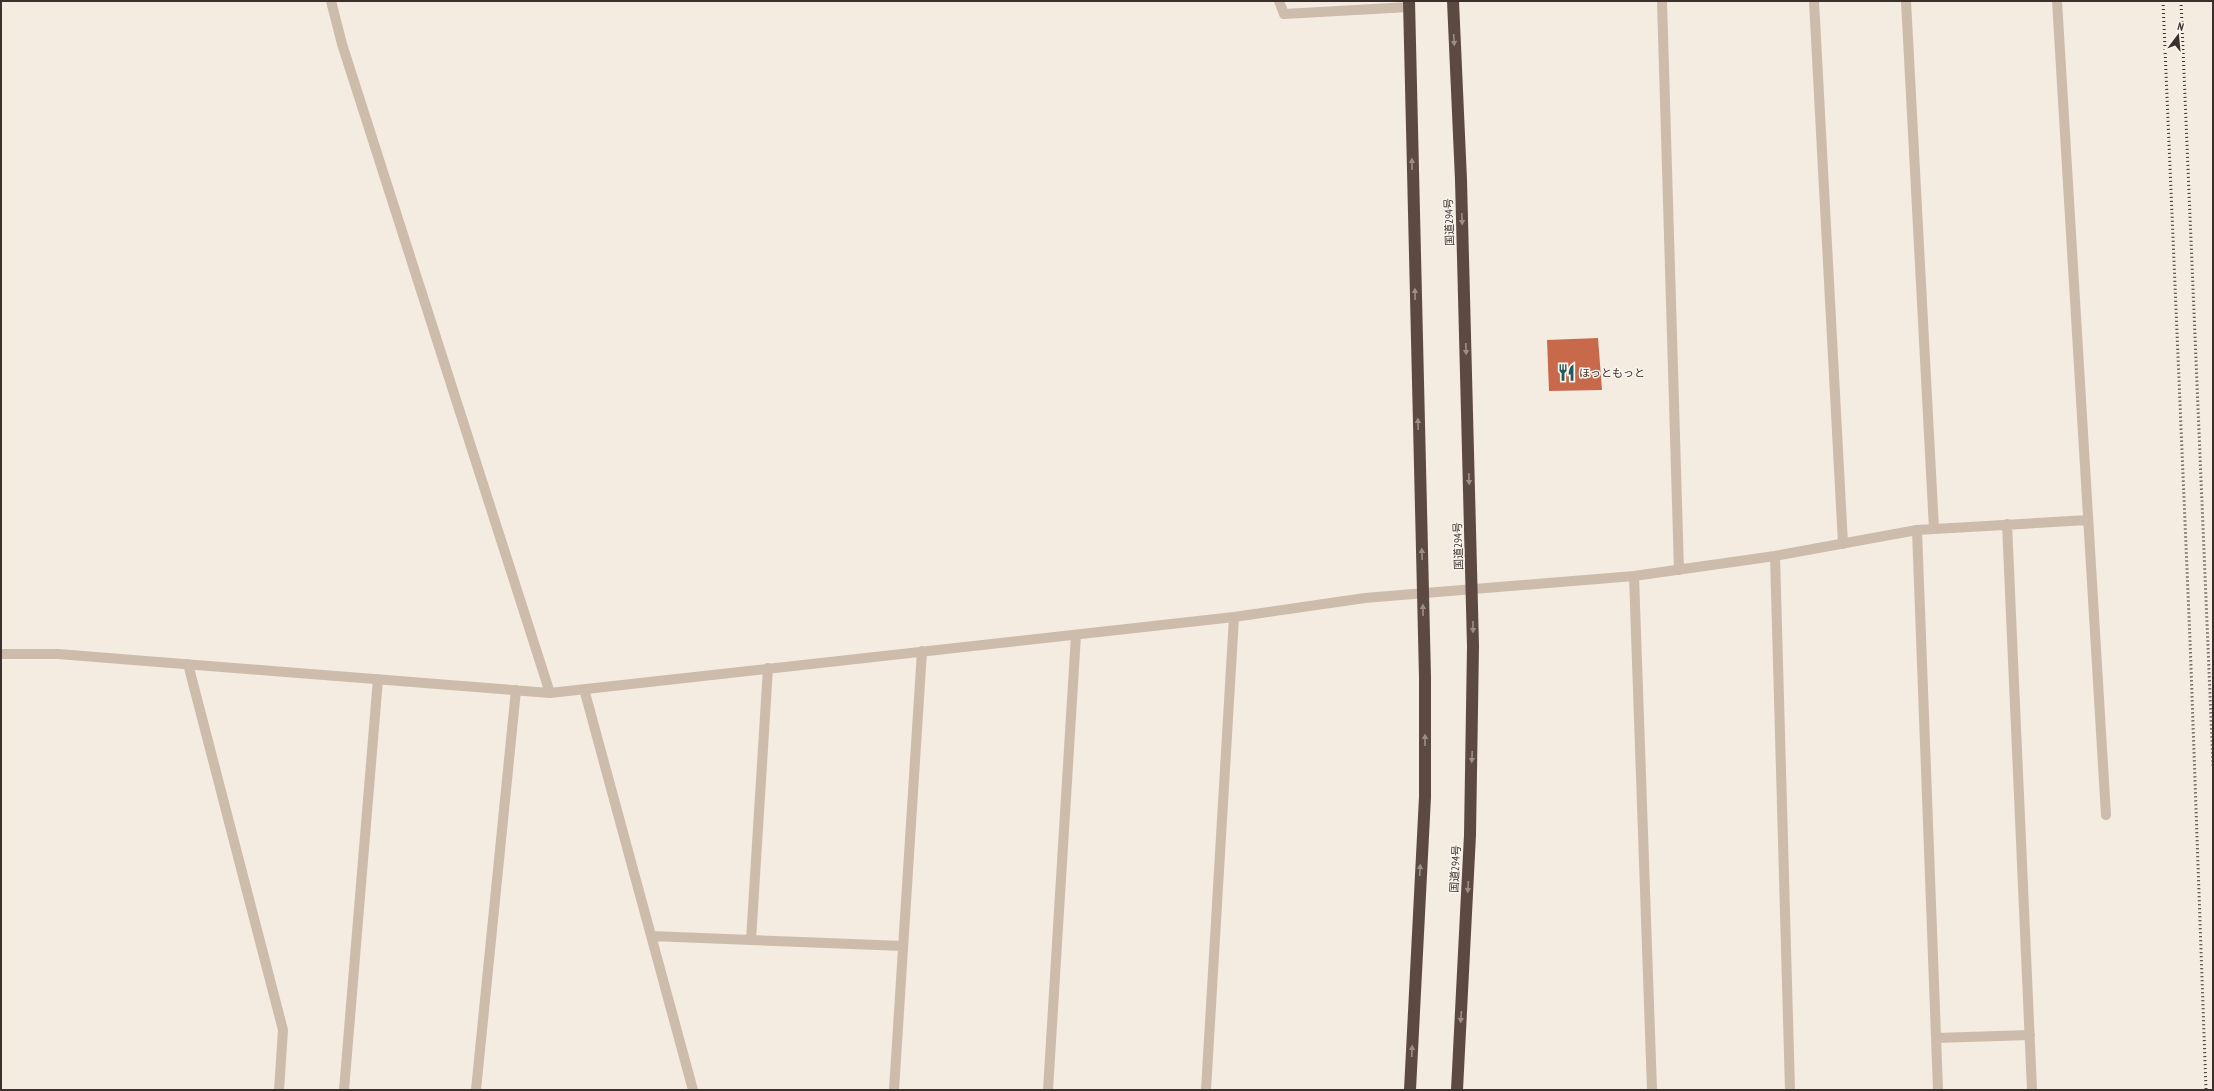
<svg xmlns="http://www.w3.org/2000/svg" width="2214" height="1091" font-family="'PT Sans Narrow','Noto Sans JP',sans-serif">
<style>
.building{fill:#c8694b}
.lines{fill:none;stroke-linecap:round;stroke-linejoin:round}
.minor{stroke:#cdbbac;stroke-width:10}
.highway{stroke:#5c4a42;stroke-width:12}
.rail{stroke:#3b302b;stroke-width:3;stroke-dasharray:1 3;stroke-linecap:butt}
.oneway{fill:#9c8e87}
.labels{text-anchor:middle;stroke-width:3;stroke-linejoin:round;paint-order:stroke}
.street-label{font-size:11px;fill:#3b302b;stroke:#fbf5ee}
.poi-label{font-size:11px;fill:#3b302b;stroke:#fbf5ee;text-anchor:start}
</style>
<rect width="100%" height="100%" fill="#f4ebe1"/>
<path class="building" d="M1598 338 1602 390 1549 391 1547 340Z"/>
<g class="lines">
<path class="minor" d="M331 1 342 44 550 693
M1279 1 1284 14 1409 7
M1662 1 1679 570
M1814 1 1843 544
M1906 1 1934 529
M2057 1 2106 815
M2007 524 2032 1090
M1917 530 1938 1090
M1775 556 1790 1090
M1634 576 1652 1090
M1 654H58L550 693 1234 617 1365 598 1634 576 1775 556 1917 530 2088 520
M188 664 283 1030 279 1090
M584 689 693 1090
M651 936 903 946
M751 940 768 668
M1936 1038 2030 1035
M344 1090 378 679
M476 1090 516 690
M894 1090 922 651
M1048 1090 1076 635
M1206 1090 1234 617"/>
<path class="highway" d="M1409 1 1425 677V797L1410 1090
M1453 1 1461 180 1473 646 1470 835 1457 1090"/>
<path class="rail" d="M2163 1 2190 640 2206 1090
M2181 1 2213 766"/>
</g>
<defs><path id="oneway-solid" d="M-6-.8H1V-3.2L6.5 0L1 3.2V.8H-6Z"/></defs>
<g class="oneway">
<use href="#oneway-solid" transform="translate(1454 40) rotate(87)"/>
<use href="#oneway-solid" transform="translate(1412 164) rotate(-91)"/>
<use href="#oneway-solid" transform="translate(1462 219) rotate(88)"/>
<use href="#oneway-solid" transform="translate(1415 294) rotate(-91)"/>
<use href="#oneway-solid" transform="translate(1466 349) rotate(88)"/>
<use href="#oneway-solid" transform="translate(1418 424) rotate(-92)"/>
<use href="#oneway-solid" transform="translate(1469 479) rotate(88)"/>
<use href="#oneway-solid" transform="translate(1422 554) rotate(-92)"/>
<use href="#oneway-solid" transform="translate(1423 610) rotate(-91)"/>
<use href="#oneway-solid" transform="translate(1473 627) rotate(90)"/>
<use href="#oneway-solid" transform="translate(1425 740) rotate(-90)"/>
<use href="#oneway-solid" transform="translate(1472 757) rotate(92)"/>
<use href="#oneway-solid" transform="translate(1420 870) rotate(-87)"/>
<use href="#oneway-solid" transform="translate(1468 887) rotate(93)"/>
<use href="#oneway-solid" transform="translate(1461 1017) rotate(94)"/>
<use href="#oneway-solid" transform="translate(1412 1051) rotate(-87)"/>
</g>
<defs>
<symbol id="restaurant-bare" viewBox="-9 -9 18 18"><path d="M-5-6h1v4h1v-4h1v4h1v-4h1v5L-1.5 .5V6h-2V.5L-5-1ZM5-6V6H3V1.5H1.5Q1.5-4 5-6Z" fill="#1f5a5e" stroke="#fbf5ee" stroke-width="2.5" paint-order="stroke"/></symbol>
</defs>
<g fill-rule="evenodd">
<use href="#restaurant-bare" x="1554" y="360" width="25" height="25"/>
</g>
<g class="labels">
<g class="street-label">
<text transform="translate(1449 222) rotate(-92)" y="4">国道294号</text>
<text transform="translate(1458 546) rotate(-92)" y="4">国道294号</text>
<text transform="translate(1455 869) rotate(-87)" y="4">国道294号</text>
</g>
<g class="poi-label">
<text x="1579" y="377">ほっともっと</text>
</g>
</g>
<rect width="2214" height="1091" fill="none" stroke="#3b302b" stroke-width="4"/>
<g transform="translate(2178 36) rotate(16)" stroke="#fbf5ee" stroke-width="3" paint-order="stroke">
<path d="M0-3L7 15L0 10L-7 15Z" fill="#3b302b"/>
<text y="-6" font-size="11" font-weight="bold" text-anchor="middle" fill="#3b302b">N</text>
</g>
</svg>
